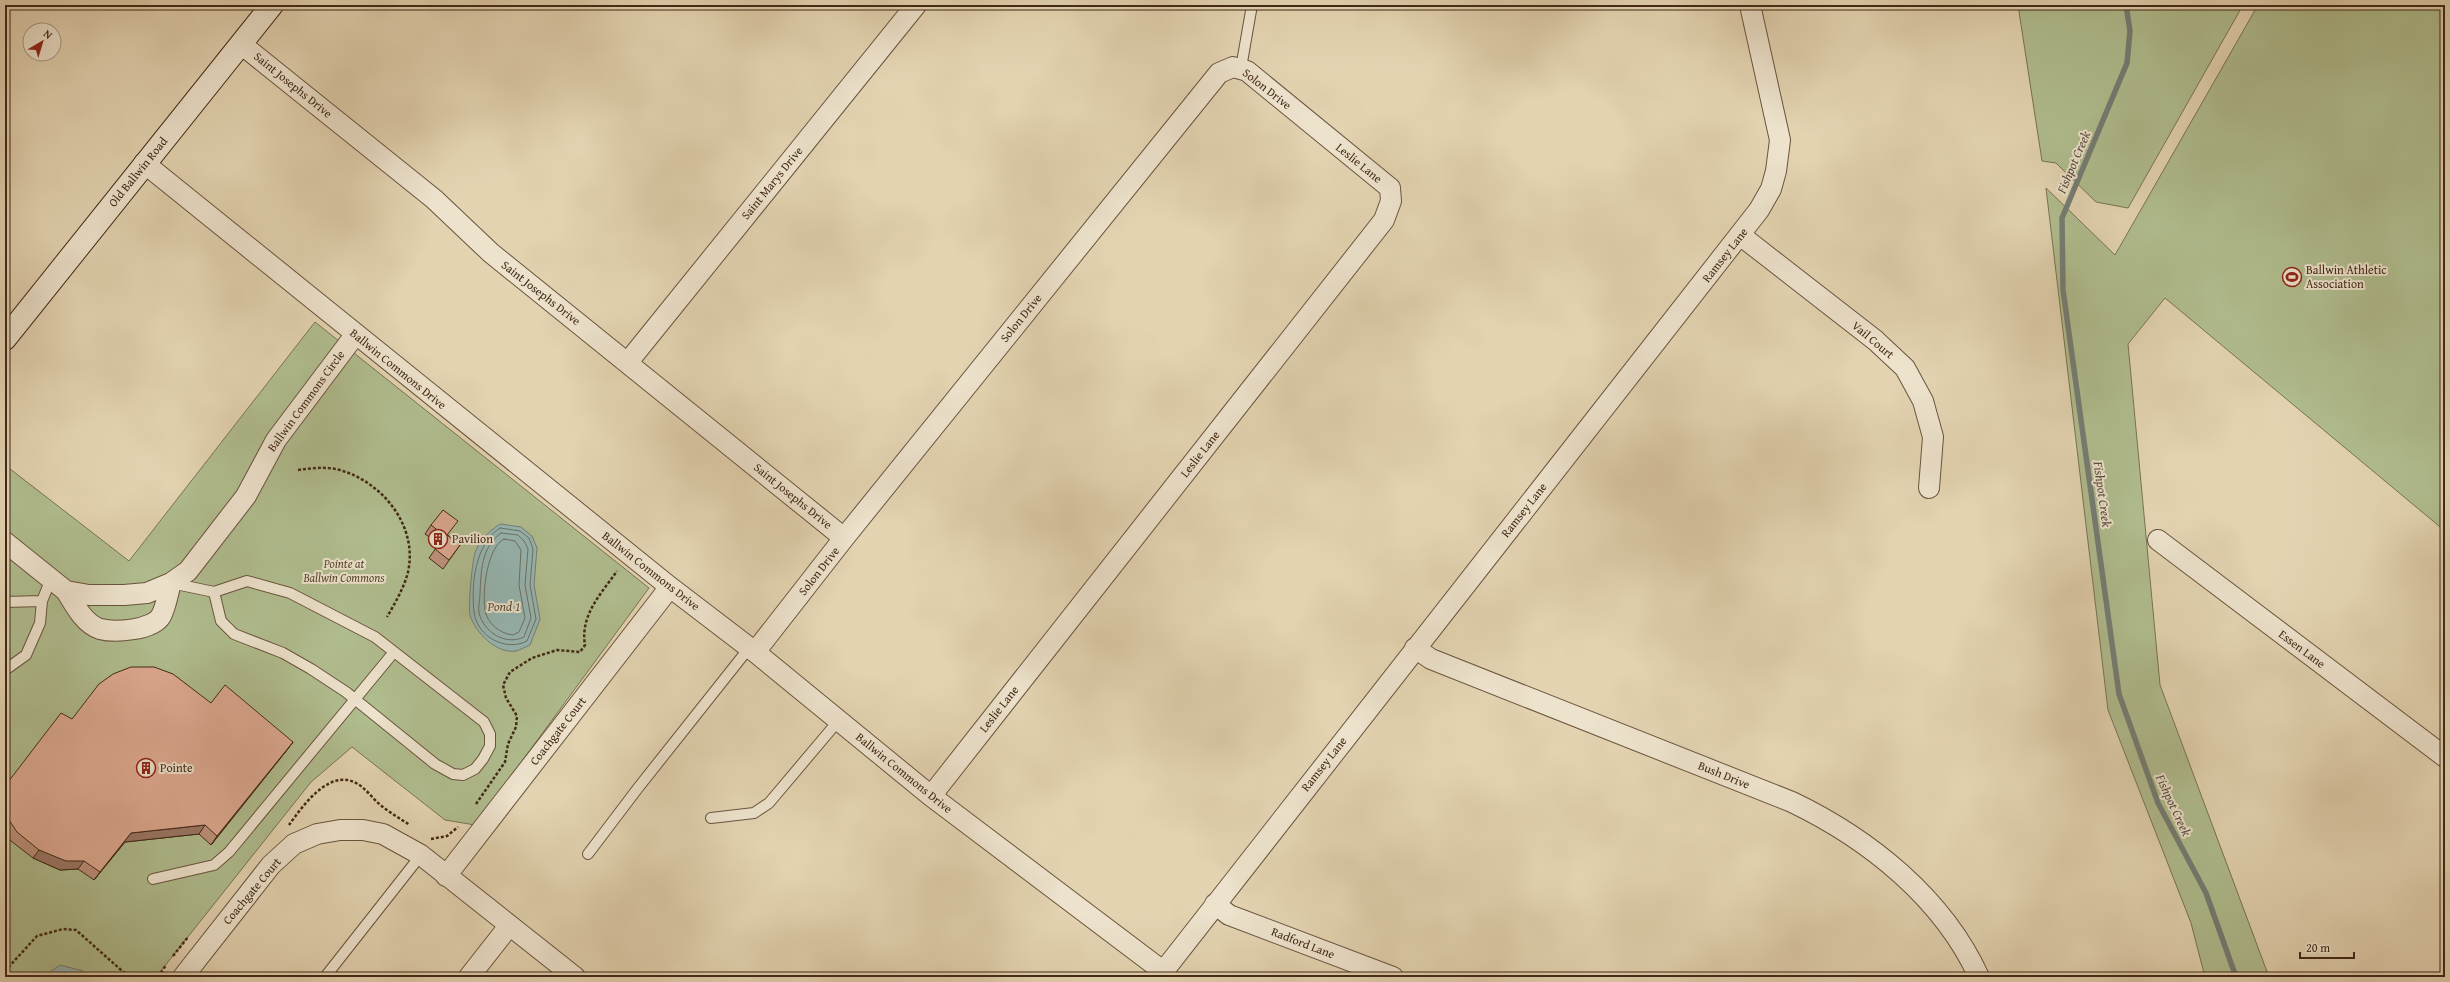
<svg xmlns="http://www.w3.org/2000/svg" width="2450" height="982" font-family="'Gentium Book Plus',serif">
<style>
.green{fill:#b0bd8f;stroke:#787353}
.water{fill:#96b7b3;stroke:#747e75}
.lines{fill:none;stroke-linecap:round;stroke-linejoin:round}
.shore{stroke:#6c7065;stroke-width:1}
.stream{stroke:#747e75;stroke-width:5.5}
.lane-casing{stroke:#6a543e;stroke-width:12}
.street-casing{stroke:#6a543e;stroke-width:22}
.secondary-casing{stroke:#412917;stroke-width:24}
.path{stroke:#412917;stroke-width:2.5;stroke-dasharray:3 2;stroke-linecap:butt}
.lane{stroke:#ede2cc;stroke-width:10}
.street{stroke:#ede2cc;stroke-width:20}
.secondary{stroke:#ede2cc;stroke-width:22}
.wall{fill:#bf927e;stroke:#412917}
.shaded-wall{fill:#9b7766;stroke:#412917}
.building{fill:#deaa92;stroke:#412917}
.labels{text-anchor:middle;stroke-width:4;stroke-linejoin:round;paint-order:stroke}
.street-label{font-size:12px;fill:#412917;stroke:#ede2cc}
.poi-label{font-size:12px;fill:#412917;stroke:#ede2cc;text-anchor:start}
.park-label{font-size:12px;font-style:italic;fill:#57472f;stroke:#ede2cc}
.water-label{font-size:13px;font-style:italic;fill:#564c3e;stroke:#ede2cc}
</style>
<rect width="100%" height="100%" fill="#e3d3b1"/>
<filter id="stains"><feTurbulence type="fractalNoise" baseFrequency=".005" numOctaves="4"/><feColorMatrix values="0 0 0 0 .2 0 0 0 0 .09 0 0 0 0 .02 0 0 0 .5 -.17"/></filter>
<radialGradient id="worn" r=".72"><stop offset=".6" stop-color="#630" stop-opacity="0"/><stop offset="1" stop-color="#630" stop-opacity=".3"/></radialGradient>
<path class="green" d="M2018 5H2243L2128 208 2096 202 2056 163 2042 161Z
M2258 5H2445V531L2165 298 2128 344 2160 685 2269 977H2205L2191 923 2108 710 2046 188 2115 255Z
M315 322 649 588 475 825 445 820 352 747 311 782 156 977H5V465L129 561Z"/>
<path class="water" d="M500 524 521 527 532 536 537 548 534 585 540 619 530 645C525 647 520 650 516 651 496 654 475 632 470 615 468 607 472 563 475 553 479 541 489 531 500 524Z
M60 965 83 971 87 977H43Z"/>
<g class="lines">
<path class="shore" d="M500 528 520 531 529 538 533 549 530 585 536 619 527 641C506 652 477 637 474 612 471 584 475 544 500 528Z
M501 533 518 535 524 541 528 549 525 585 531 618 524 637C505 646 484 632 479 613 478 607 480 600 480 594 481 572 481 547 501 533Z
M504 539 515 541 521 550 519 585 525 618 519 632 513 635C501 634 487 624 485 610 482 593 487 547 504 539Z"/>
<path class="stream" d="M2126 5 2130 31 2127 63 2062 218 2063 290 2119 694 2158 803 2206 893 2236 977"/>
<defs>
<path id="lane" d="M1241 68 1252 5
M171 583 214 592 247 581 290 593 375 637 484 722 490 734V746L483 759 475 769 463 775 453 774 435 764 346 692 311 669 283 653 234 634 221 621 214 592
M5 602 42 601
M5 670 26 655 40 623 42 601 51 579
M711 818 754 813 769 803 839 720
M588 854 638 788 749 648
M153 879 214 865 229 852 394 652
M325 977 421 855"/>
<path id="street" d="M241 44 434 199 491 253 844 538
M144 163 670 587 755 652 931 796 1164 972
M1740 235 1875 340 1905 368 1923 401 1933 437 1929 488
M628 362 916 5
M2158 540 2445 757
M5 542 66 591 89 595H124L147 593 171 583 188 571 246 496 276 440 355 335
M66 591C74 604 84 624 100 629 115 633 153 630 161 616 166 607 168 593 171 583
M1415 648 1431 659 1792 802C1869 839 1943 898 1979 977
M755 652 844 538 1219 73 1233 67 1247 71 1390 188 1391 201 1384 220 931 796
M446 876 670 587
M1215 904 1229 915 1393 977
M183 977 271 865 294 844 317 834 340 830H363L383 834 421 855 575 977
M469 977 509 926
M1159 977 1759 210 1771 189 1776 171 1780 140 1750 5"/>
<path id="secondary" d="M5 339 272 5"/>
</defs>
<use href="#lane" class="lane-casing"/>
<use href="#street" class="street-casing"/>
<use href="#secondary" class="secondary-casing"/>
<path class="path" d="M298 470C313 468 328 466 343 471 384 484 418 527 408 572 404 588 395 603 387 617
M476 804 505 762 508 744 516 727 517 716 506 698 503 685 510 672 532 658 557 650 580 652 585 645C580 615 601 594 617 571
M289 825C304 804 333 763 362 787 367 791 372 797 377 802 387 811 399 818 410 825
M431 839 447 836 458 827
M173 956 188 937
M5 971 37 936 63 929 76 930 129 977
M158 977 166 965"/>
<use href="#lane" class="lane"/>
<use href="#street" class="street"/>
<use href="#secondary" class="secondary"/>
</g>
<path class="wall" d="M431 525 448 535 460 545 443 569 429 558 439 544 425 534Z
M211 703 293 742 287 750 211 845 199 834 125 842 94 880 78 869 60 870 33 858 11 841 5 832V786L72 719Z"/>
<path class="shaded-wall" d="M293 742 287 750 211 845 217 836Z
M205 825 199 834 125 842 94 880 100 872 131 833Z
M39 850 84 861 78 869 60 870 33 858Z"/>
<path class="building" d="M443 510 458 521 447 535 460 545 449 560 435 549 445 536 431 525Z
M131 667H154L173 674 211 703 225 685 293 742 217 836 205 825 131 833 100 872 84 861H66L39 850 17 832 5 814V786L61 713 72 719 99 684 113 674Z"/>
<defs>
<symbol id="stadium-ring" viewBox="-11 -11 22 22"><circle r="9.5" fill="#ede2cc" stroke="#8f2418" stroke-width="1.5"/><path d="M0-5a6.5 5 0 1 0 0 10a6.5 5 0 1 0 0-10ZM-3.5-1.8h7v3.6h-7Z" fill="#8f2418"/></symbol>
<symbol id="building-ring" viewBox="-11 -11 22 22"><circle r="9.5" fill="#ede2cc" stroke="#8f2418" stroke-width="1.5"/><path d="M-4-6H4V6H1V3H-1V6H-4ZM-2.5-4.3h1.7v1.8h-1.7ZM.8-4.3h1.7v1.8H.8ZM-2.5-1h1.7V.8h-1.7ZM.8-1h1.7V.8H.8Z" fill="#8f2418"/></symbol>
</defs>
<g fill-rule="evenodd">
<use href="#stadium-ring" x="2281" y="266" width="22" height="22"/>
<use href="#building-ring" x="427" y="528" width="22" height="22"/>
<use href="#building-ring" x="135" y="757" width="22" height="22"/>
</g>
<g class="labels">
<g class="street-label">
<text transform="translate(293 85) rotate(39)" y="4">Saint Josephs Drive</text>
<text transform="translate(1267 89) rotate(38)" y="4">Solon Drive</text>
<text transform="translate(1359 163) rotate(39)" y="4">Leslie Lane</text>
<text transform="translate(138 172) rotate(-51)" y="4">Old Ballwin Road</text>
<text transform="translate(772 183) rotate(-51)" y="4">Saint Marys Drive</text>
<text transform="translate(1725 255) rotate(-52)" y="4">Ramsey Lane</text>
<text transform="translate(541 293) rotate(38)" y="4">Saint Josephs Drive</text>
<text transform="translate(1021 318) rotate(-51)" y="4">Solon Drive</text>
<text transform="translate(1873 340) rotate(40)" y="4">Vail Court</text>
<text transform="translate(398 369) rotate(39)" y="4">Ballwin Commons Drive</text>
<text transform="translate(306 401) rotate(-54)" y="4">Ballwin Commons Circle</text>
<text transform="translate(1200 454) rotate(-52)" y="4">Leslie Lane</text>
<text transform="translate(793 496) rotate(39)" y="4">Saint Josephs Drive</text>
<text transform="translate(1524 510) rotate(-52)" y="4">Ramsey Lane</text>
<text transform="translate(651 571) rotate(38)" y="4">Ballwin Commons Drive</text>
<text transform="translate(819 571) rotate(-52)" y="4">Solon Drive</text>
<text transform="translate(2302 649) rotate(37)" y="4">Essen Lane</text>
<text transform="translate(999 709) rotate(-52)" y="4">Leslie Lane</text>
<text transform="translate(558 731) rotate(-52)" y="4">Coachgate Court</text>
<text transform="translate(1324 764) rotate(-52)" y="4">Ramsey Lane</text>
<text transform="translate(904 773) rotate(39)" y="4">Ballwin Commons Drive</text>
<text transform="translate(1724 775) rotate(22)" y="4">Bush Drive</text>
<text transform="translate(252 891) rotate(-50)" y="4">Coachgate Court</text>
<text transform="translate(1303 943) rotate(21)" y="4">Radford Lane</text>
</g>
<g class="poi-label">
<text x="2306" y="274">Ballwin Athletic<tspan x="2306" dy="14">Association</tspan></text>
<text x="452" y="543">Pavilion</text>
<text x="160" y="772">Pointe</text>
</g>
<g class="park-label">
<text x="344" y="568">Pointe at<tspan x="344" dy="14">Ballwin Commons</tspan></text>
</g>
<g class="water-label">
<text transform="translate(2073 162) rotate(-67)" y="5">Fishpot Creek</text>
<text transform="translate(2103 494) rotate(82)" y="5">Fishpot Creek</text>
<text x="504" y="611">Pond 1</text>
<text transform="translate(2174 805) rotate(65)" y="5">Fishpot Creek</text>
</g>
</g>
<rect width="2450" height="982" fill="none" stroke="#e3d3b1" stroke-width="20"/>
<rect x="6" y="6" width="2438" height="970" fill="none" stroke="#412917" stroke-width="2"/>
<rect x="10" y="10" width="2430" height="962" fill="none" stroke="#412917"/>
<g transform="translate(42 42) rotate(38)"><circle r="19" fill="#ede2cc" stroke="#a89884"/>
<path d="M0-3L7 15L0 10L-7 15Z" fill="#8f2418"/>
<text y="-6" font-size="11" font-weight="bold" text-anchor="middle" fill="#412917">N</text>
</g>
<path d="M2300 952v6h54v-6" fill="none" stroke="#412917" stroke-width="2"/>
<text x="2306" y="952" font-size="12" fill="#412917" stroke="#ede2cc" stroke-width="3" paint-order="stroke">20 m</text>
<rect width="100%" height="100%" filter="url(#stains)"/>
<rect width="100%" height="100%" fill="url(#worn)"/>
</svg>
